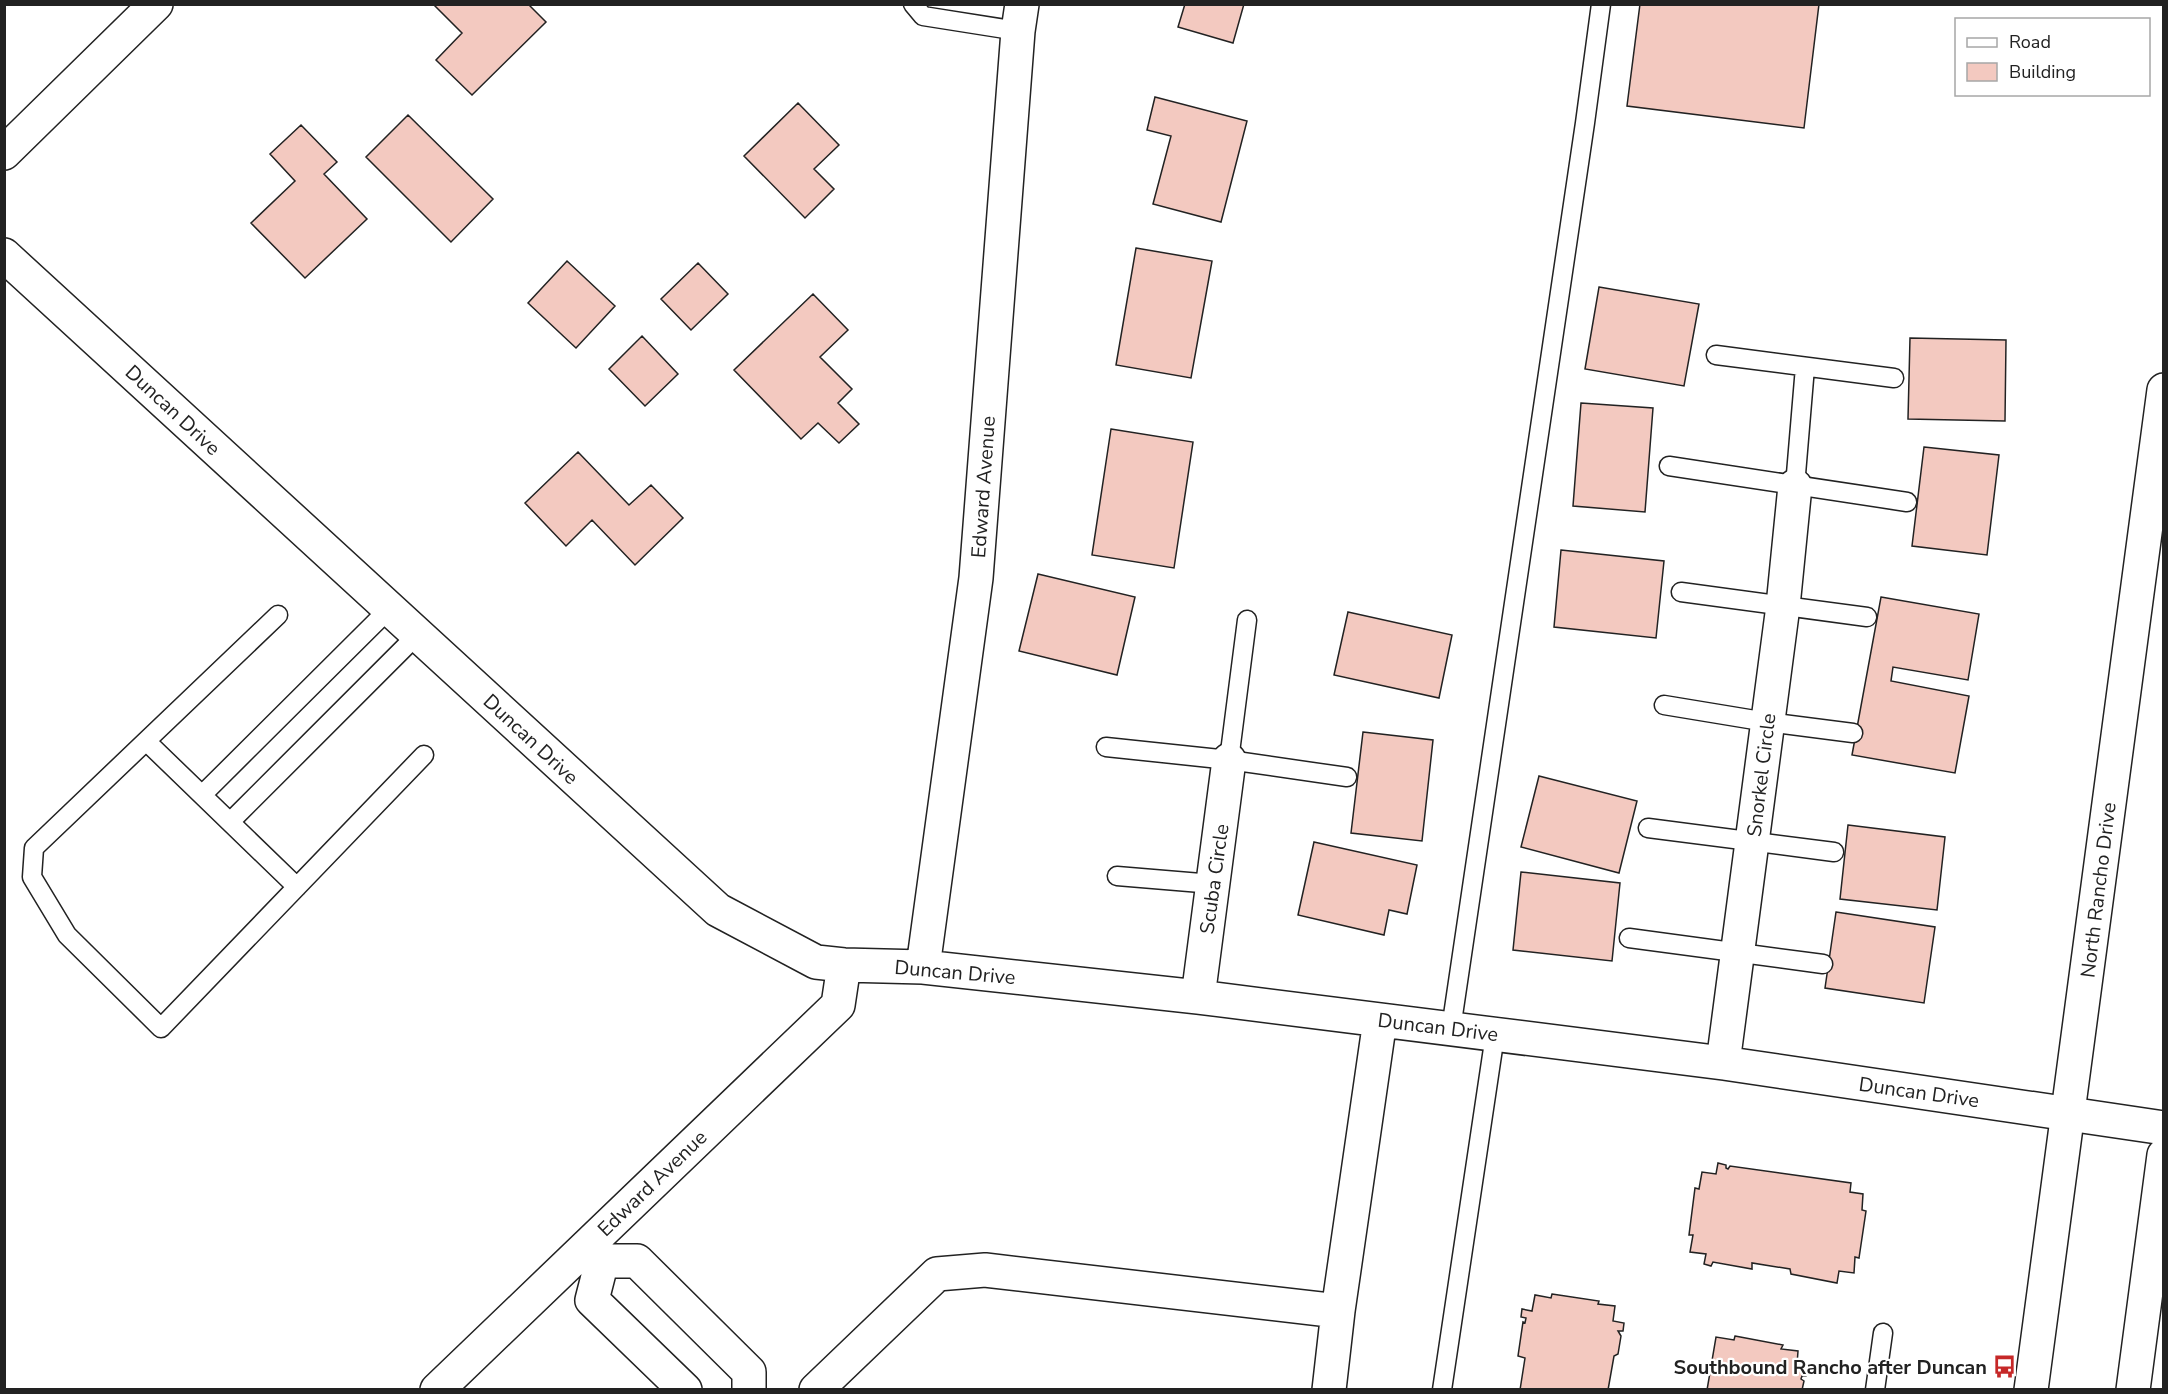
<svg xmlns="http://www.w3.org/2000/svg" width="2168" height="1394" font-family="'Nunito Sans',sans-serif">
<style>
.building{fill:#f3c9c0;stroke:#222;stroke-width:1.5}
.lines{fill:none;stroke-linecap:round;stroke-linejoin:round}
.lane-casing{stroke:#222;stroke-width:21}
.street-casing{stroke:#222;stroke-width:36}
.primary-casing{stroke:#222;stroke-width:36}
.lane{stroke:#fff;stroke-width:18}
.street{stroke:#fff;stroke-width:33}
.primary{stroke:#fff;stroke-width:33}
.labels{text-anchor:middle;stroke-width:4.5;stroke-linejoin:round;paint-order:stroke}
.street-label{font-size:20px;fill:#222;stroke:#fff}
.poi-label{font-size:20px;font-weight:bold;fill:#222;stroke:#fff;text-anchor:end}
</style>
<rect width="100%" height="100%" fill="#fff"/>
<path class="building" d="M433 4H528L546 22 472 95 436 60 462 33Z
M1185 4H1244L1233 43 1178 27Z
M1640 4H1819L1804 128 1627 106Z
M1155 97 1247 121 1221 222 1153 204 1171 136 1147 130Z
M798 103 839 145 814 169 834 189 805 218 744 156Z
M408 115 493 199 451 242 366 157Z
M301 125 337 162 324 174 367 219 305 278 251 223 295 181 270 154Z
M1136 248 1212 261 1191 378 1116 365Z
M567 261 615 306 576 348 528 303Z
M698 263 728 294 691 330 661 299Z
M1599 287 1699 304 1684 386 1585 369Z
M813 294 848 330 820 357 852 389 838 403 859 424 839 443 818 423 801 439 734 370Z
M642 336 678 374 645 406 609 369Z
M1910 338 2006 340 2005 421 1908 419Z
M1581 403 1653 408 1645 512 1573 506Z
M1111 429 1193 442 1174 568 1092 555Z
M1924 447 1999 455 1987 555 1912 546Z
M578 452 629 505 651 485 683 518 635 565 592 520 566 546 525 503Z
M1561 550 1664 561 1656 638 1554 627Z
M1038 574 1135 597 1117 675 1019 651Z
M1881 597 1979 614 1968 680 1893 667 1891 681 1969 696 1955 773 1852 755Z
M1348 612 1452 635 1439 698 1334 675Z
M1363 732 1433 740 1422 841 1351 833Z
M1539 776 1637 801 1619 873 1521 847Z
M1848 825 1945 837 1937 910 1840 899Z
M1314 842 1417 865 1407 914 1389 910 1384 935 1298 915Z
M1521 872 1620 883 1612 961 1513 950Z
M1836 912 1935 927 1924 1003 1825 988Z
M1718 1163 1726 1165V1168L1728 1169 1730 1166 1851 1183 1850 1192 1863 1194 1862 1210 1866 1211 1859 1258 1855 1257 1854 1273 1839 1271 1837 1283 1791 1274 1790 1269 1752 1263V1269L1713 1262 1711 1266 1704 1264 1706 1254 1690 1252 1693 1235H1689L1695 1188 1699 1189 1702 1172 1716 1174Z
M1552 1294 1599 1301 1598 1304 1615 1306 1613 1321 1624 1323 1623 1331H1618L1621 1336 1618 1354 1614 1356 1608 1390H1520L1525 1358 1518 1356 1523 1322 1525 1323 1526 1318 1521 1317 1522 1309 1532 1311 1535 1295 1551 1298Z
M1735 1336 1783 1345 1781 1349 1798 1351 1797 1365 1808 1367 1806 1376H1802L1801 1379 1804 1381 1802 1390H1707L1716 1337 1734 1340Z"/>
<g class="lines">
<defs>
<path id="lane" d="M913 4 923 16 1018 31
M1716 355 1894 378
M1669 466 1907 502
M1795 486 1805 367
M1681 592 1867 617
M278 615 34 848 32 877 67 935 161 1028 424 755
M1664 705 1767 722 1853 733
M146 741 297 887
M1106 747 1229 760 1347 777
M1229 760 1247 620
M202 795 389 609
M230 822 417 635
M1648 828 1834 852
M1117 876 1213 884
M1629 938 1823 964
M1451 1029 1585 123 1601 4
M1442 1390 1495 1035
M1875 1390 1883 1333"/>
<path id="street" d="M4 255 718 910 816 962 844 965 923 967 1198 997 1723 1063 2164 1128
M923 967 976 578 1018 31 1022 4
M1198 997 1229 760
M1723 1063 1783 606 1795 486
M587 1246 602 1261H637L749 1372V1390
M602 1261 592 1300 685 1390
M437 1390 838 1005 844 965
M816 1390 937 1274 985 1270 1338 1311
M1329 1390 1338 1311 1380 1020"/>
<path id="primary" d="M4 153 156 4
M2031 1390 2164 390
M2133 1390 2164 1155"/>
</defs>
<use href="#lane" class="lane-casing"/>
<use href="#street" class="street-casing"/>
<use href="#primary" class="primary-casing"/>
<use href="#lane" class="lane"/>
<use href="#street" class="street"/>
<use href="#primary" class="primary"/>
</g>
<defs>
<symbol id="bus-bare" viewBox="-9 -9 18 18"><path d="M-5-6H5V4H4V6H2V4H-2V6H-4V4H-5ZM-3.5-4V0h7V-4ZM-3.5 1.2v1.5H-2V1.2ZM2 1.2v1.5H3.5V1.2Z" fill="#c62828" stroke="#fff" stroke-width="2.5" paint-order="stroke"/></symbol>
</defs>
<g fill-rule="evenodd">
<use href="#bus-bare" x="1988" y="1350" width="33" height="33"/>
</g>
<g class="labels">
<g class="street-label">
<text transform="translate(173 410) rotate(43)" y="7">Duncan Drive</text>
<text transform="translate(983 487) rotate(-86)" y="7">Edward Avenue</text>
<text transform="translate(531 739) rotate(43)" y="7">Duncan Drive</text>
<text transform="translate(1761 775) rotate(-83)" y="7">Snorkel Circle</text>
<text transform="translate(1214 879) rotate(-82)" y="7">Scuba Circle</text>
<text transform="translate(2098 890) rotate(-83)" y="7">North Rancho Drive</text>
<text transform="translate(955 972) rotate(5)" y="7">Duncan Drive</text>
<text transform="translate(1438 1027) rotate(7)" y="7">Duncan Drive</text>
<text transform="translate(1919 1092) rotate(8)" y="7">Duncan Drive</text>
<text transform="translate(652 1183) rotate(-44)" y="7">Edward Avenue</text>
</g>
<g class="poi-label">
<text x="1987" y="1374">Southbound Rancho after Duncan</text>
</g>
</g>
<rect width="2168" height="1394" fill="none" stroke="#222222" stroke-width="12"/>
<rect x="1955" y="18" width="195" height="78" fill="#ffffff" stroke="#a7a7a7" stroke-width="1.5"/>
<rect x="1967" y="38" width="30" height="9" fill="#ffffff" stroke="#a7a7a7" stroke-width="1.5"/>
<text x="2009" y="48" font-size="18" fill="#222222">Road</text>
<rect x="1967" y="63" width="30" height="18" fill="#f3c9c0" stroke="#a7a7a7" stroke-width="1.5"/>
<text x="2009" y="78" font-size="18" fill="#222222">Building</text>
</svg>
